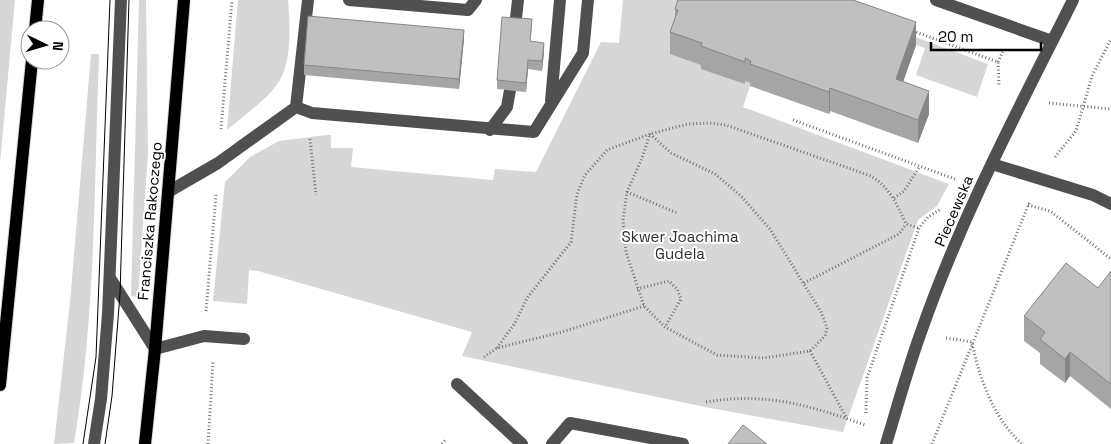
<svg xmlns="http://www.w3.org/2000/svg" width="1111" height="444" font-family="'Space Grotesk',sans-serif">
<style>
.green{fill:#d7d7d7}
.lines{fill:none;stroke-linecap:round;stroke-linejoin:round}
.major-casing{stroke:#dbdbdb;stroke-width:14}
.path{stroke:#727272;stroke-width:3;stroke-dasharray:1 2.5;stroke-linecap:butt}
.minor{stroke:#505050;stroke-width:12}
.major{stroke:#000;stroke-width:12}
.tram{stroke:#000;stroke-width:1}
.wall{fill:#a5a5a5}
.shaded-wall{fill:#868686}
.building{fill:#c0c0c0;stroke:#868686}
.labels{text-anchor:middle;stroke-width:4;stroke-linejoin:round;paint-order:stroke}
.street-label{font-size:15px;fill:#000;stroke:#fff}
.park-label{font-size:15px;fill:#2e2e2e;stroke:#fff}
</style>
<rect width="100%" height="100%" fill="#fff"/>
<path class="green" d="M0 0H15L0 163Z
M139 0H146L148 154 138 297 131 296Z
M238 0H288C290 26 293 64 276 86 263 103 243 116 227 130Z
M623 0H686L702 66 745 84V81L751 83 743 107 949 184 937 206 918 220 843 432 710 408 462 356 472 332 258 271 249 270 247 304 213 301 225 182 250 157 279 141 326 135H331V148H353L351 167 493 180 495 169 536 172 601 42 619 43Z
M790 0H816L988 64 977 97 916 75 925 48Z
M91 54H99C94 184 96 315 74 443L54 444 70 302Z"/>
<g class="lines">
<defs>
<path id="major" d="M35 30 38 0
M0 385 32 60
M145 444 155 349 184 0"/>
</defs>
<use href="#major" class="major-casing"/>
<path class="path" d="M913 31 998 62 999 86
M998 62 1003 51
M1049 103 1111 109
M793 120 955 179
M221 129 232 0
M650 134 671 153 715 174 741 196 770 229 821 312 827 328 825 336 810 351 764 358 717 355 665 327 644 306 626 252 623 220 627 192 642 158Z
M310 139 316 195
M1055 157 1076 131 1092 76 1111 39
M627 192 677 213
M894 198 904 191 920 166
M1028 205 1050 211 1111 259
M804 283 899 234 906 224
M637 289 669 281 677 289 681 299 665 327
M206 311 216 195
M946 338 972 342C979 378 994 419 1022 444
M497 348 515 323 527 298 571 242 577 194 585 175 607 150 650 134 688 124 709 123 726 125 871 176C891 189 896 203 906 224L919 228
M810 351 847 419
M484 357 497 348 562 332 644 306
M706 402C766 392 809 405 865 425
M866 413 867 378 919 228 928 217 941 209
M208 444 213 362
M442 444 446 439
M932 444 1030 201"/>
<path class="minor" d="M349 0 468 10 476 0
M936 0 1052 41
M515 27 518 0
M551 101 560 0
M296 107 312 113 534 132 583 53 588 0
M490 130 507 107 510 90
M992 164 1093 195 1111 204
M168 192 218 163 296 107 308 0
M110 278 155 349 204 336 244 339
M457 384 522 444
M94 444 101 399 108 314 121 0
M552 444 570 423 683 444
M886 444C897 408 907 371 920 335 960 219 1018 110 1073 0"/>
<use href="#major" class="major"/>
<path class="tram" d="M83 444 96 357 110 0
M105 444 112 396 120 294 129 0"/>
</g>
<path class="wall" d="M675 9 916 45 903 82 929 114 918 143 830 111 829 114 750 86V83L745 81V84L701 69V65L670 54V32L675 18Z
M532 28 530 41 544 52 542 71 528 69 526 92 497 89V80Z
M464 39 459 89 304 75V65Z
M1111 271V409L1070 376 1065 383 1040 364V353L1024 341V316L1098 288Z"/>
<path class="shaded-wall" d="M916 22V45L896 102V79Z
M464 30V39L459 89V79Z
M544 43V52L542 71V61Z
M528 60V69L526 92V83Z
M830 88V111L829 114V92Z
M929 91V114L918 143V120Z
M1070 352V376L1065 383V359Z"/>
<path class="building" d="M678 0H853L916 22 896 79 929 91 918 120 830 88 829 92 750 64 751 61 745 58V62L701 46 702 43 670 32 678 10 675 9Z
M308 16 464 30 459 79 304 65Z
M502 17 532 19 530 41 544 43 542 61 528 60 526 83 497 80Z
M1066 263 1098 288 1111 271V384L1070 352 1065 359 1040 339 1045 332 1024 316Z
M743 425 767 444H728Z"/>
<g class="labels">
<g class="street-label">
<text transform="translate(954 211) rotate(-67)" y="5">Piecewska</text>
<text transform="translate(150 221) rotate(-85)" y="5">Franciszka Rakoczego</text>
</g>
<g class="park-label">
<text x="680" y="242">Skwer Joachima<tspan x="680" dy="17">Gudela</tspan></text>
</g>
</g>
<g transform="translate(45 45) rotate(95)"><circle r="24" fill="#ffffff" stroke="#999999"/>
<path d="M0-4L9 19L0 12L-9 19Z" fill="#000000"/>
<text y="-8" font-size="14" font-weight="bold" text-anchor="middle" fill="#000000">N</text>
</g>
<path d="M931 42v8h110v-8" fill="none" stroke="#000000" stroke-width="2.5"/>
<text x="938" y="42" font-size="15" fill="#000000" stroke="#ffffff" stroke-width="4" paint-order="stroke">20 m</text>
</svg>
